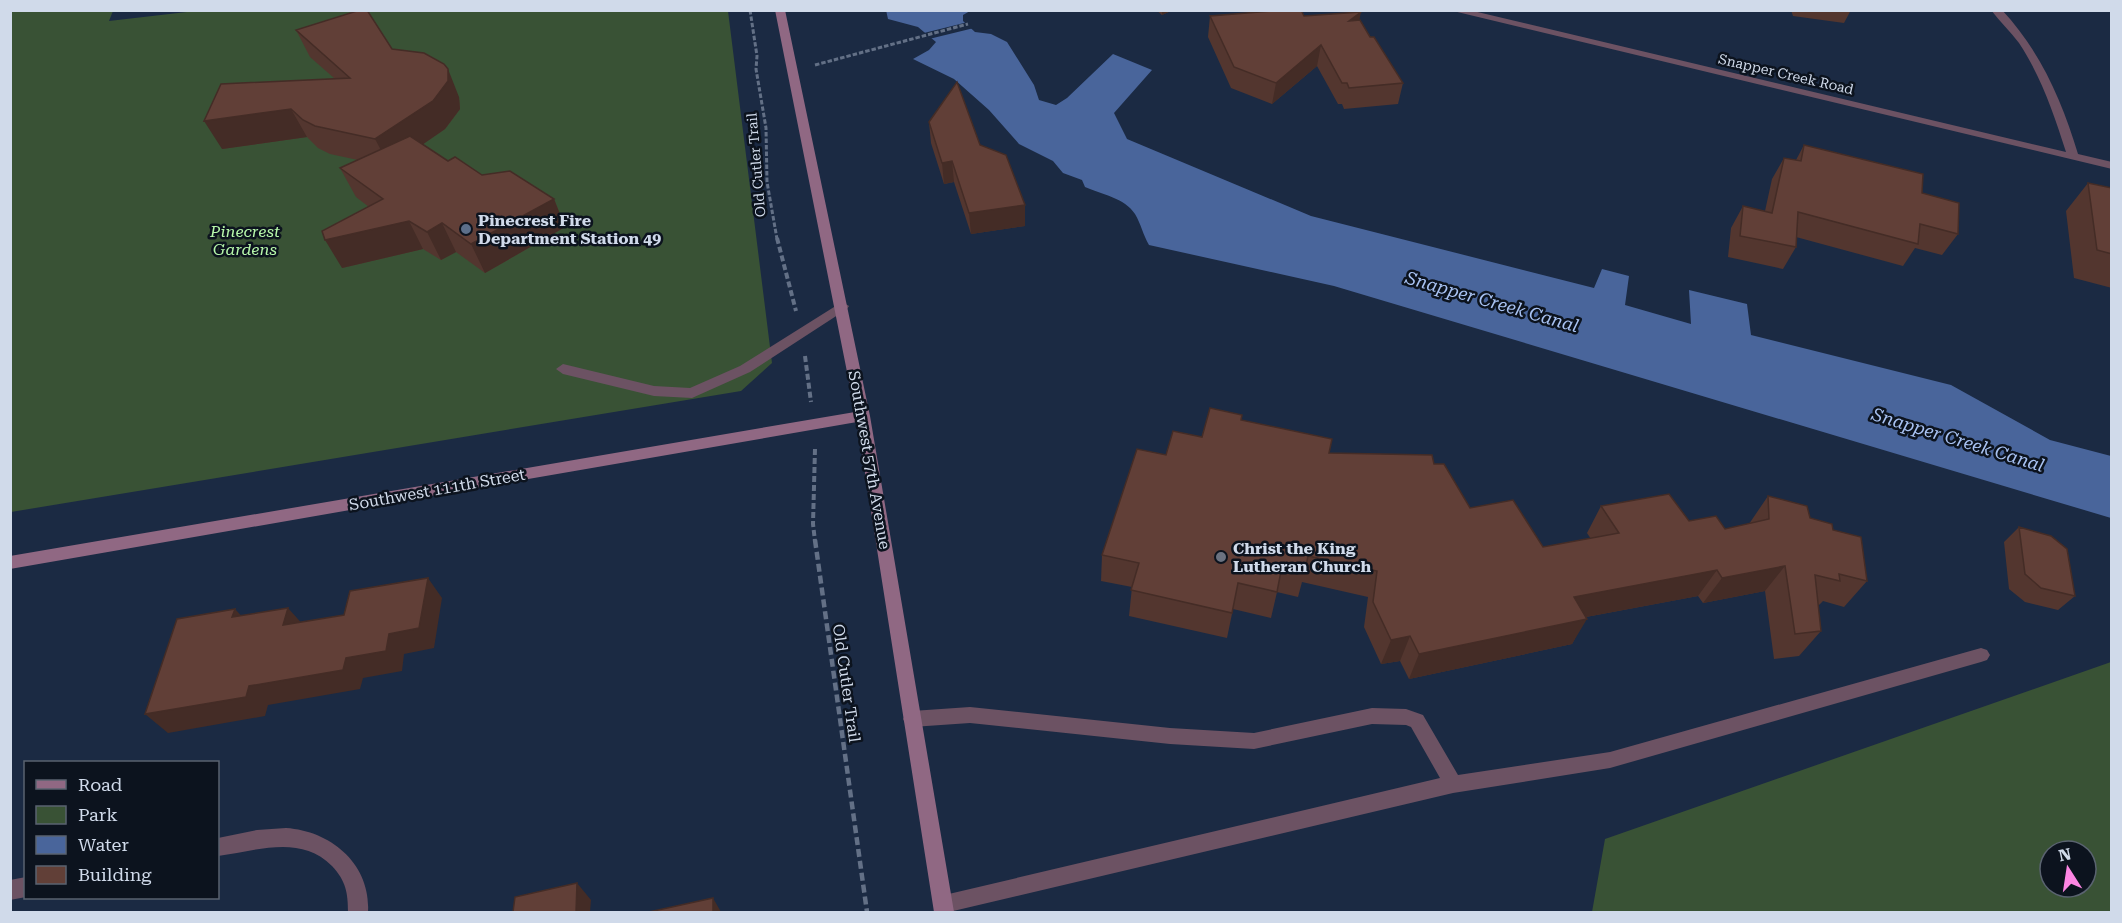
<svg xmlns="http://www.w3.org/2000/svg" width="2122" height="923" font-family="'Roboto Serif',serif">
<style>
.green{fill:#395235;fill-rule:evenodd}
.water{fill:#49659b}
.pier{fill:#1b2a43}
.lines{fill:none;stroke-linecap:round;stroke-linejoin:round}
.path-far2{stroke:#637086;stroke-width:3;stroke-dasharray:4.5 2;stroke-linecap:butt}
.path-far1{stroke:#637086;stroke-width:4;stroke-dasharray:6 3;stroke-linecap:butt}
.path{stroke:#637086;stroke-width:4.5;stroke-dasharray:8 4;stroke-linecap:butt}
.lane{fill:#6c5263;fill-rule:evenodd}
.street{fill:#6c5263;fill-rule:evenodd}
.secondary{fill:#906883;fill-rule:evenodd}
.wall{fill:#53362f}
.shaded-wall{fill:#442c26}
.building{fill:#613f37;stroke:#442c26;stroke-width:1.5}
.service-dot{fill:#5c6f8a;stroke:#0c131e;stroke-width:2}
.worship-dot{fill:#6b7280;stroke:#0c131e;stroke-width:2}
.labels{text-anchor:middle;stroke-width:5;stroke-linejoin:round;paint-order:stroke}
.far-street-label{font-size:14px;fill:#d0daea;stroke:#0c131e}
.poi-label{font-size:16px;font-weight:bold;fill:#d0daea;stroke:#0c131e;text-anchor:start}
.park-label{font-size:16px;font-style:italic;fill:#b8f9ab;stroke:#0c131e}
.street-label{font-size:16px;fill:#d0daea;stroke:#0c131e}
.water-label{font-size:18px;font-style:italic;fill:#a8c2f2;stroke:#0c131e}
</style>
<rect width="100%" height="100%" fill="#1b2a43"/>
<path class="green" d="M204 10 728 11 772 363 741 391 11 512V11H113L109 21Z
M2111 662V912H1592L1605 839ZM2050 851H2086V887H2050Z"/>
<path class="water" d="M886 10 970 11 963 15V21L975 32 991 34 1007 42 1034 85 1039 100 1056 105 1067 98 1113 54 1152 70 1114 113 1127 139 1311 216 1594 288 1602 269 1629 276 1625 305 1691 324 1689 290 1747 304 1751 335 1951 385 2050 440 2111 456V518L1334 286 1149 245C1143 235 1141 224 1135 214 1125 198 1101 194 1085 187L1082 180 1063 173 1053 161 1019 144 989 110 954 79 913 59 929 50 936 42 918 27 888 19Z"/>
<path class="pier" d="M968 22 974 28 929 39 924 33Z"/>
<g class="lines">
<path class="path-far2" d="M750 10 757 56 756 69 766 128 767 182 777 239
M815 65 968 24"/>
<path class="path-far1" d="M777 238 796 311
M805 356 811 402
M815 449 813 524 815 541"/>
<path class="path" d="M815 540 867 912"/>
<path class="lane" d="M842 302 849 306 847 309 750 372 692 398 654 396 563 374 556 369 563 364 654 386 690 388 740 366Z
M1981 648 1987 650 1990 655 1987 660 1981 662 1610 768 1453 793 949 912 936 911 933 904 936 897 1440 778 1411 727 1406 725 1372 724 1254 749 1170 744 970 723 912 727 906 725 903 719 906 713 912 711 970 707 1170 728 1254 733 1372 708 1406 709 1423 715 1458 775 1610 752Z"/>
<path class="street" d="M1449 10H1469L2066 152C2054 114 2041 76 2019 43 2010 31 2000 22 1991 10H2002C2041 52 2062 101 2078 154L2112 162V169Z
M286 828C332 831 371 865 368 912H348C348 893 346 881 332 866 300 834 257 851 218 856V838L257 830Z
M26 877V897L10 900V880Z"/>
<path class="secondary" d="M775 10H785L870 416 954 912H934L857 422 10 569V556L855 412Z"/>
</g>
<path class="wall" d="M1156 10H1173L1162 15Z
M1791 10H1851L1844 23 1793 16Z
M1210 16H1304L1359 20 1403 83 1398 104 1344 109 1342 104H1338L1317 66 1272 104 1231 88 1208 37Z
M296 30 392 49 459 97 460 109 445 129 423 144 448 161 482 175 554 199 565 227 485 273 456 252 441 260 423 249 342 268 369 207 356 197 340 168 358 160 330 154 318 148 307 137 222 149 334 78 310 57Z
M929 122 980 145 1025 205V226L971 234 954 182 944 184 931 143Z
M1804 145 1922 193 1958 234 1942 255 1915 248 1903 266 1796 237V247L1783 269 1728 257 1731 228 1743 206 1765 211 1772 179 1784 158 1796 160Z
M2088 183 2112 188V288L2074 278 2066 211Z
M1241 420 1329 453 1434 464 1470 508 1543 547 1591 539 1587 533 1601 506 1689 521 1725 529 1749 524 1768 496 1833 530 1867 581 1844 607 1823 601 1818 606 1821 631 1799 656 1774 659 1765 591 1703 603 1698 596 1586 617 1572 644 1409 679 1400 661 1381 664 1364 627 1368 597 1302 582 1298 597 1277 592 1271 618 1233 609 1227 638 1129 616 1132 587 1101 581 1102 555 1166 455 1202 437Z
M2019 527 2075 596 2058 610 2025 602 2009 589 2004 542Z"/>
<path class="shaded-wall" d="M1162 10H1173L1162 15Z
M1361 12 1357 32 1349 21Z
M1321 45 1317 66 1272 104 1276 83Z
M448 69 459 97 460 109 445 129 390 167 375 139Z
M291 109 307 137 222 149 204 121Z
M952 161 954 182 944 184 942 163Z
M554 199 565 227 485 273 471 244Z
M1025 205V226L971 234 969 213Z
M409 221 423 249 342 268 325 240Z
M442 223 456 252 441 260 427 232Z
M1785 566 1765 591 1703 603 1722 578Z
M1717 570 1698 596 1559 622 1574 597Z
M428 578 442 598 434 648 404 654 402 671 363 678 360 689 268 705 265 716 168 733 145 714 346 658Z
M288 608 306 628 283 625Z
M235 609 254 629 232 617Z
M1587 619 1572 644 1409 679 1419 654Z
M1410 636 1400 661 1381 664 1391 640Z
M577 883 591 900 590 912H576Z
M713 898 721 912H713Z"/>
<path class="building" d="M360 10H367L392 49 424 53 444 64 448 69V81L433 101 375 139 315 126 303 120 291 109 204 121 221 84 350 78 296 30Z
M1284 10H1301L1304 16 1361 12 1349 21 1360 20 1370 37H1374L1403 83 1349 88 1347 83H1342L1321 45 1276 83 1234 67 1210 16Z
M957 82 980 145 1006 155 1025 205 969 213 952 161 942 163 929 122Z
M410 136 448 161 455 157 482 175 510 171 554 199 471 244 442 223 427 232 409 221 325 240 322 231 383 199 340 168Z
M1804 145 1923 174 1922 193 1959 203 1958 234 1920 224 1918 244 1798 212 1796 247 1740 236 1743 206 1772 213 1784 158 1801 161Z
M2088 183 2112 188V254L2097 250Z
M1210 408 1242 415 1241 420 1332 439 1329 453 1432 455 1434 464H1444L1470 508 1513 500 1543 547 1619 533 1601 506 1669 494 1689 521 1716 516 1725 529 1769 519 1768 496 1807 506 1810 518 1832 524 1833 530 1861 537 1867 581 1839 574 1840 581 1815 575 1821 631 1795 634 1785 566 1722 578 1717 570 1574 597 1587 619 1419 654 1410 636 1391 640 1373 602 1377 571 1308 556 1305 571 1282 566 1277 592 1238 583 1232 613 1131 590 1139 563 1102 555 1137 449 1166 455 1173 431 1202 437Z
M2019 527 2051 536 2067 549 2075 596 2041 588 2025 574Z
M428 578 419 628 389 634 386 651 346 658 343 670 249 686 246 697 145 714 177 619 235 609 232 617 288 608 283 625 344 615 350 591Z
M577 883 576 912H513L515 897Z
M713 898V912H649Z"/>
<circle class="service-dot" cx="466" cy="229" r="6"/>
<circle class="worship-dot" cx="1221" cy="557" r="6"/>
<g class="labels">
<g class="far-street-label">
<text transform="translate(1786 74) rotate(13)" y="5">Snapper Creek Road</text>
<text transform="translate(756 165) rotate(-95)" y="5">Old Cutler Trail</text>
</g>
<g class="poi-label">
<text x="478" y="226">Pinecrest Fire<tspan x="478" dy="18">Department Station 49</tspan></text>
<text x="1233" y="554">Christ the King<tspan x="1233" dy="18">Lutheran Church</tspan></text>
</g>
<g class="park-label">
<text x="245" y="237">Pinecrest<tspan x="245" dy="18">Gardens</tspan></text>
</g>
<g class="street-label">
<text transform="translate(870 460) rotate(80)" y="6">Southwest 57th Avenue</text>
<text transform="translate(437 489) rotate(-10)" y="6">Southwest 111th Street</text>
<text transform="translate(847 683) rotate(82)" y="6">Old Cutler Trail</text>
</g>
<g class="water-label">
<text transform="translate(1492 302) rotate(16)" y="6">Snapper Creek Canal</text>
<text transform="translate(1958 440) rotate(17)" y="6">Snapper Creek Canal</text>
</g>
</g>
<rect width="2122" height="923" fill="none" stroke="#d0daea" stroke-width="24"/>
<rect x="24" y="761" width="195" height="138" fill="#0c131e" stroke="#5a6370" stroke-width="1.5"/>
<rect x="36" y="780" width="30" height="9" fill="#906883" stroke="#5a6370" stroke-width="1.5"/>
<text x="78" y="791" font-size="18" fill="#d0daea">Road</text>
<rect x="36" y="806" width="30" height="18" fill="#395235" stroke="#5a6370" stroke-width="1.5"/>
<text x="78" y="821" font-size="18" fill="#d0daea">Park</text>
<rect x="36" y="836" width="30" height="18" fill="#49659b" stroke="#5a6370" stroke-width="1.5"/>
<text x="78" y="851" font-size="18" fill="#d0daea">Water</text>
<rect x="36" y="866" width="30" height="18" fill="#613f37" stroke="#5a6370" stroke-width="1.5"/>
<text x="78" y="881" font-size="18" fill="#d0daea">Building</text>
<g transform="translate(2068 869) rotate(348)"><circle r="28" fill="#0c131e" stroke="#5a6370" stroke-width="1.5"/>
<path d="M0-4.5L10 22L0 15L-10 22Z" fill="#fd86e3"/>
<text y="-9" font-size="16" font-weight="bold" text-anchor="middle" fill="#d0daea">N</text>
</g>
</svg>
